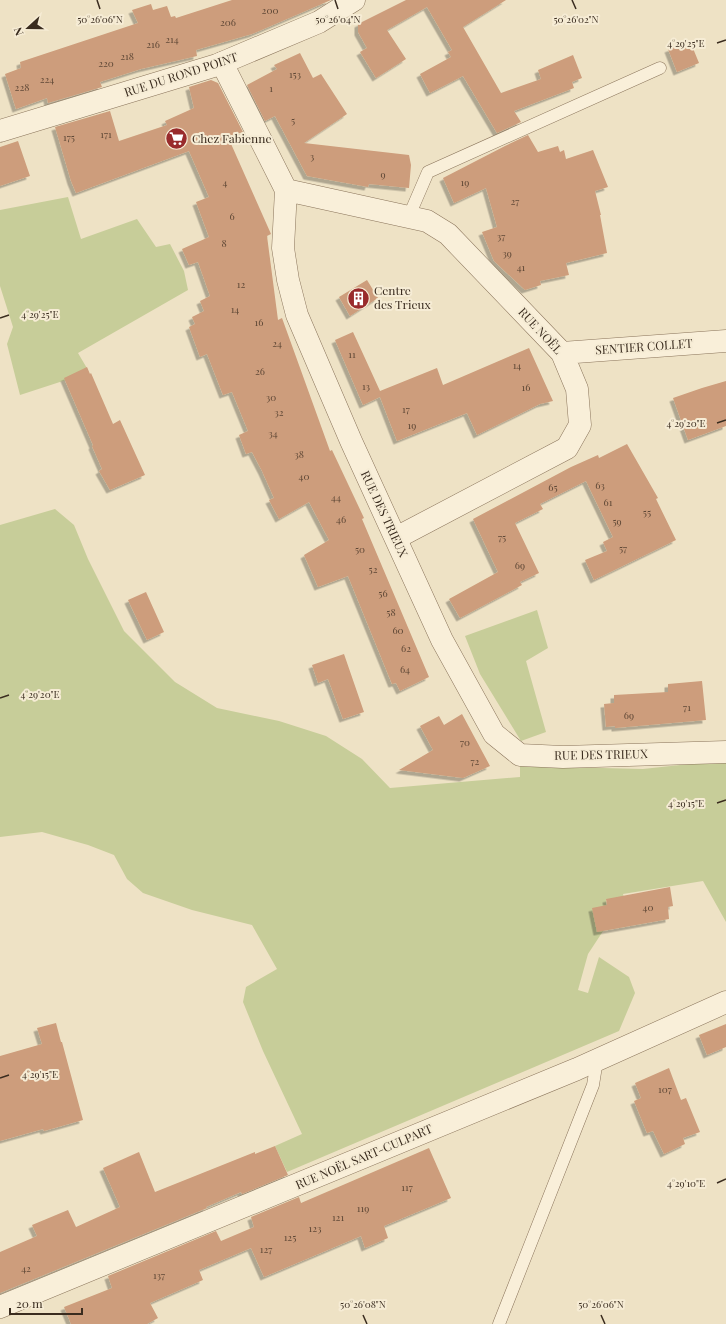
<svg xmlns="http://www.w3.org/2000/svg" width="726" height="1324" font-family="'Playfair Display',serif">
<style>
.green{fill:#c7cd99}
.building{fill:#cd9d7b;filter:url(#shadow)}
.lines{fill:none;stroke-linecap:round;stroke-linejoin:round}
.service-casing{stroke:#8a745b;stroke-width:13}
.minor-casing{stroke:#8a745b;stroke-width:23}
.tertiary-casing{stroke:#8a745b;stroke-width:23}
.service{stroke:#f9efd9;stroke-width:12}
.minor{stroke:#f9efd9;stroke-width:22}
.tertiary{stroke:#f9efd9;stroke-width:22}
.ticks{fill:none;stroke:#3a2c1f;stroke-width:1.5}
.labels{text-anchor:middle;stroke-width:4;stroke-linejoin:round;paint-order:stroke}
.number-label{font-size:10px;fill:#5f4836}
.street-label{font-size:12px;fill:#3a2c1f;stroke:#f6ecd5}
.poi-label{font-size:12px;fill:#3a2c1f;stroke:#f6ecd5;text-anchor:start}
.ticks-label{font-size:10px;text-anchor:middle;fill:#3a2c1f;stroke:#f6ecd5;stroke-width:4;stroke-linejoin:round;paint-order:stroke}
</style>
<defs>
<filter id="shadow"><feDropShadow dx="-3.5" dy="3.5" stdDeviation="0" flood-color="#0004"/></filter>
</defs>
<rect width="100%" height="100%" fill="#eee2c5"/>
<path class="green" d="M68 197 81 239 137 219 156 247 170 244 184 271 188 290 78 353 88 370 66 380 20 395 7 344 13 327 0 286V210Z
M55 509 74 525 88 559 124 631 175 682 217 708 279 721 326 736 362 759 390 788 520 777V766L643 769 726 760V922L703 881 623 894 624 898 606 900 609 922 588 954 578 990 588 993 599 957 629 977 635 993 619 1031 287 1172 275 1146 302 1134 263 1051 243 1002 246 987 277 969 252 925 192 910 143 893 127 879 114 855 88 845 42 832 0 837V525Z
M537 610 548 648 526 661 546 732 521 741 480 674 465 636Z"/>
<path class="building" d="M232 0H331L252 34 196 50 197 56 141 69 100 82 102 87 48 103 47 98 16 109 5 74 21 68 20 62 138 23 132 10 151 4 153 10 167 6 171 17 175 16 176 18Z
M406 0H506L463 27 501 93 541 79 538 70 573 55 582 78 572 82 574 88 514 111 521 122 497 133 463 76 430 93 420 74 451 57 448 52 452 50 427 7 387 30 406 59 376 78 360 52 367 48 358 32V24Z
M690 41 699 63 677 72 668 49Z
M300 53 313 78 321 74 347 114 304 143 409 155 411 165 409 188 369 184 368 187 307 176 275 116 265 121 247 85 277 69 274 65Z
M211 80 218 83 243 132 228 137 271 234 267 236 278 320 282 318 330 451 332 450 364 518 362 519 429 677 400 691 396 683 392 684 348 576 318 587 304 555 329 540 309 502 279 519 269 500 274 498 262 471 252 452 246 454 239 435 248 431 232 392 223 395 207 354 200 357 189 327 195 324 192 317 204 311 200 301 210 296 198 262 189 265 182 249 209 237 196 202 209 197 189 151 76 193 71 181 55 127 110 111 119 141 167 125 165 121 194 108 189 87Z
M528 135 538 152 558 146 560 152 564 150 566 159 593 150 608 187 595 191 601 215H600L607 253 566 263 569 275 540 281 541 285 525 290 494 261 482 232 497 227 486 188 454 203 443 178 505 146Z
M18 141 30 176 0 186V147Z
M367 280 378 298 350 316 339 297Z
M353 332 380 391 437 368 443 385 529 348 553 401 540 404 477 435 467 413 397 441 380 397 363 405 335 340Z
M87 367 90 374 91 373 113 424 120 420 145 475 110 490 99 471 102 469 92 446 93 445 64 378Z
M726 381V426L688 440 673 398 702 388Z
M627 444 658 498 656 499 676 540 594 580 585 560 607 551 603 542 613 537 586 481 540 504 543 509 515 523 539 573 520 582 522 585 460 618 449 599 498 572 473 519 571 467 598 455 599 458Z
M146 592 164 632 147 640 128 600Z
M344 654 364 712 343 719 328 679 318 683 312 665Z
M702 681 706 720 615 728V726L606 727 604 704 614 703V695L668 692V684Z
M462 714 490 766 463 778 399 770 433 750 420 726 439 716 444 725Z
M670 887 673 906 668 907 669 919 597 932 592 908 607 905 606 899Z
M56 1023 61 1042H62L83 1120 44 1131 43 1129 0 1141V1056L42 1044 37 1028Z
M726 1024V1047L707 1055 699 1035Z
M669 1068 681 1100 686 1098 700 1132 683 1138 685 1144 664 1154 653 1131 647 1133 634 1101 641 1098 635 1083Z
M275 1146 288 1175 242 1194 241 1192 206 1207 207 1208 0 1293V1252L37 1236 32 1225 68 1210 76 1227 120 1207 103 1168 139 1152 155 1192 255 1152V1154Z
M429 1148 451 1198 384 1226 388 1238 365 1248 361 1236 264 1277 251 1248 199 1270 203 1280 150 1303 158 1318 147 1324H71L64 1307 112 1288 108 1276 216 1231 221 1241 254 1227 251 1217 299 1197 301 1203Z"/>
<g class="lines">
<defs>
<path id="service" d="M409 216 428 172 660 68
M499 1324 593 1085 597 1060"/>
<path id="minor" d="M222 63 286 190 283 248 288 280 297 315 351 441 442 640 494 734 520 755 563 757 726 752
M286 190 427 221 448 234 562 353 577 389 580 425 567 448 396 538
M562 353 726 341
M0 1307 577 1069 726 1002"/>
<path id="tertiary" d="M0 131 217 65 319 22 354 0"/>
</defs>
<use href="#service" class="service-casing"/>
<use href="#minor" class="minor-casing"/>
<use href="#tertiary" class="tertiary-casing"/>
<use href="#service" class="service"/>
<use href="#minor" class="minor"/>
<use href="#tertiary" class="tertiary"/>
</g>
<path class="ticks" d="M97 0 100 9M335 0 338 9M572 0 576 9M717 43 726 40M0 318 9 315M717 423 726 420M0 698 9 695M717 803 726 800M0 1078 9 1075M717 1183 726 1179M363 1315 367 1324M601 1315 605 1324"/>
<defs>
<symbol id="supermarket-disc" viewBox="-11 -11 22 22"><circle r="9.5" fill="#992b2c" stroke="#f6ecd5"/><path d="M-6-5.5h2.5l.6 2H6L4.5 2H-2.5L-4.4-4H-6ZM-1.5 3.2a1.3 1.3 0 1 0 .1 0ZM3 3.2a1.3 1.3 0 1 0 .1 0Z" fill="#fff"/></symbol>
<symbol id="building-disc" viewBox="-11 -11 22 22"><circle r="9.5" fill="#992b2c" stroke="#f6ecd5"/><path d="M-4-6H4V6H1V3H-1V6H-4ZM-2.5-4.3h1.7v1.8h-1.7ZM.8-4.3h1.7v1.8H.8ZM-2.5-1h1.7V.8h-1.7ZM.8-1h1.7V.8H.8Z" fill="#fff"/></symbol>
</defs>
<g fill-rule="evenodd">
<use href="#supermarket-disc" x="164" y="126" width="25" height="25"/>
<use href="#building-disc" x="346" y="286" width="25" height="25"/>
</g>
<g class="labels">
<g class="number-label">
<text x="270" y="14">200</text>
<text x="228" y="26">206</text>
<text x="172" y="43">214</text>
<text x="153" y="48">216</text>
<text x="127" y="60">218</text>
<text x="106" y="67">220</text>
<text x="295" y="78">153</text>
<text x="47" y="83">224</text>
<text x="22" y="91">228</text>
<text x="271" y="92">1</text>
<text x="293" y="124">5</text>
<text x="106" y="138">171</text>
<text x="69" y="141">175</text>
<text x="312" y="160">3</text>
<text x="383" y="178">9</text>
<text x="225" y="186">4</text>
<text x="465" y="186">19</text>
<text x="515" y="205">27</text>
<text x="232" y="220">6</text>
<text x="501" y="240">37</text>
<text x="224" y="247">8</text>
<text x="507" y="257">39</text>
<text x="521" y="271">41</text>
<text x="241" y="288">12</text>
<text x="235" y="313">14</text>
<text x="259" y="326">16</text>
<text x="277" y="347">24</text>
<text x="352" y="358">11</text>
<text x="517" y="369">14</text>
<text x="260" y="375">26</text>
<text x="366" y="390">13</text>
<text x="526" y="391">16</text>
<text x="271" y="401">30</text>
<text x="406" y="413">17</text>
<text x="279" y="416">32</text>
<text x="412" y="429">19</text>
<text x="273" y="437">34</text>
<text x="299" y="458">38</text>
<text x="304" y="480">40</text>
<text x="600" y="489">63</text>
<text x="553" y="491">65</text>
<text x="336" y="501">44</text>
<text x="608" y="506">61</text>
<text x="647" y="516">55</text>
<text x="341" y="523">46</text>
<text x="617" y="525">59</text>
<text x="502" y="541">75</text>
<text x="623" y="552">57</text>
<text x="360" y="553">50</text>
<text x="520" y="569">69</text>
<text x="373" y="573">52</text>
<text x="383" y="597">56</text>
<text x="391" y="616">58</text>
<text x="398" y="634">60</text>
<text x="406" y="652">62</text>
<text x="405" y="673">64</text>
<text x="687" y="711">71</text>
<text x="629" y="719">69</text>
<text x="465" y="746">70</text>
<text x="475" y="765">72</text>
<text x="648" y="911">40</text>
<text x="665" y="1093">107</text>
<text x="407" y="1191">117</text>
<text x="363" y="1212">119</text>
<text x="338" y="1221">121</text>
<text x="315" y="1232">123</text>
<text x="290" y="1241">125</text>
<text x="266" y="1253">127</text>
<text x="26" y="1272">42</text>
<text x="159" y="1279">137</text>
</g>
<g class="street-label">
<text transform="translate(181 75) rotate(-18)" y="4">RUE DU ROND POINT</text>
<text transform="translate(540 331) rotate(47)" y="4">RUE NOËL</text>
<text transform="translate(644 347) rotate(-4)" y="4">SENTIER COLLET</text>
<text transform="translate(384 514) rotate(65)" y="4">RUE DES TRIEUX</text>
<text transform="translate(601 755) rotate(-1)" y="4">RUE DES TRIEUX</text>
<text transform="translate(364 1157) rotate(-23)" y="4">RUE NOËL SART-CULPART</text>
</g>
<g class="poi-label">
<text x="192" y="143">Chez Fabienne</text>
<text x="374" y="295">Centre<tspan x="374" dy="14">des Trieux</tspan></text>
</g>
</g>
<g class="ticks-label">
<text x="100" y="23">50°26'06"N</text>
<text x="338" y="23">50°26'04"N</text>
<text x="576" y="23">50°26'02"N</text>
<text x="686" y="47">4°29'25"E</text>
<text x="40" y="318">4°29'25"E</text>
<text x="686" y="427">4°29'20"E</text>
<text x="40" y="698">4°29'20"E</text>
<text x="686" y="807">4°29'15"E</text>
<text x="40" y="1078">4°29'15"E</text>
<text x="686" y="1187">4°29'10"E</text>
<text x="363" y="1308">50°26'08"N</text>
<text x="601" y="1308">50°26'06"N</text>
</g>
<g transform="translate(28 28) rotate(249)" stroke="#f6ecd5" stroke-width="3" paint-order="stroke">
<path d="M0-3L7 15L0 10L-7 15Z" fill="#3a2c1f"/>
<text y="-6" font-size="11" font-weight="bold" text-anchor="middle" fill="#3a2c1f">N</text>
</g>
<path d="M10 1308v6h72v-6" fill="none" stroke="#3a2c1f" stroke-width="2"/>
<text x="16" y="1308" font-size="12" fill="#3a2c1f" stroke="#f6ecd5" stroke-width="3" paint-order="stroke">20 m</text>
</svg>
